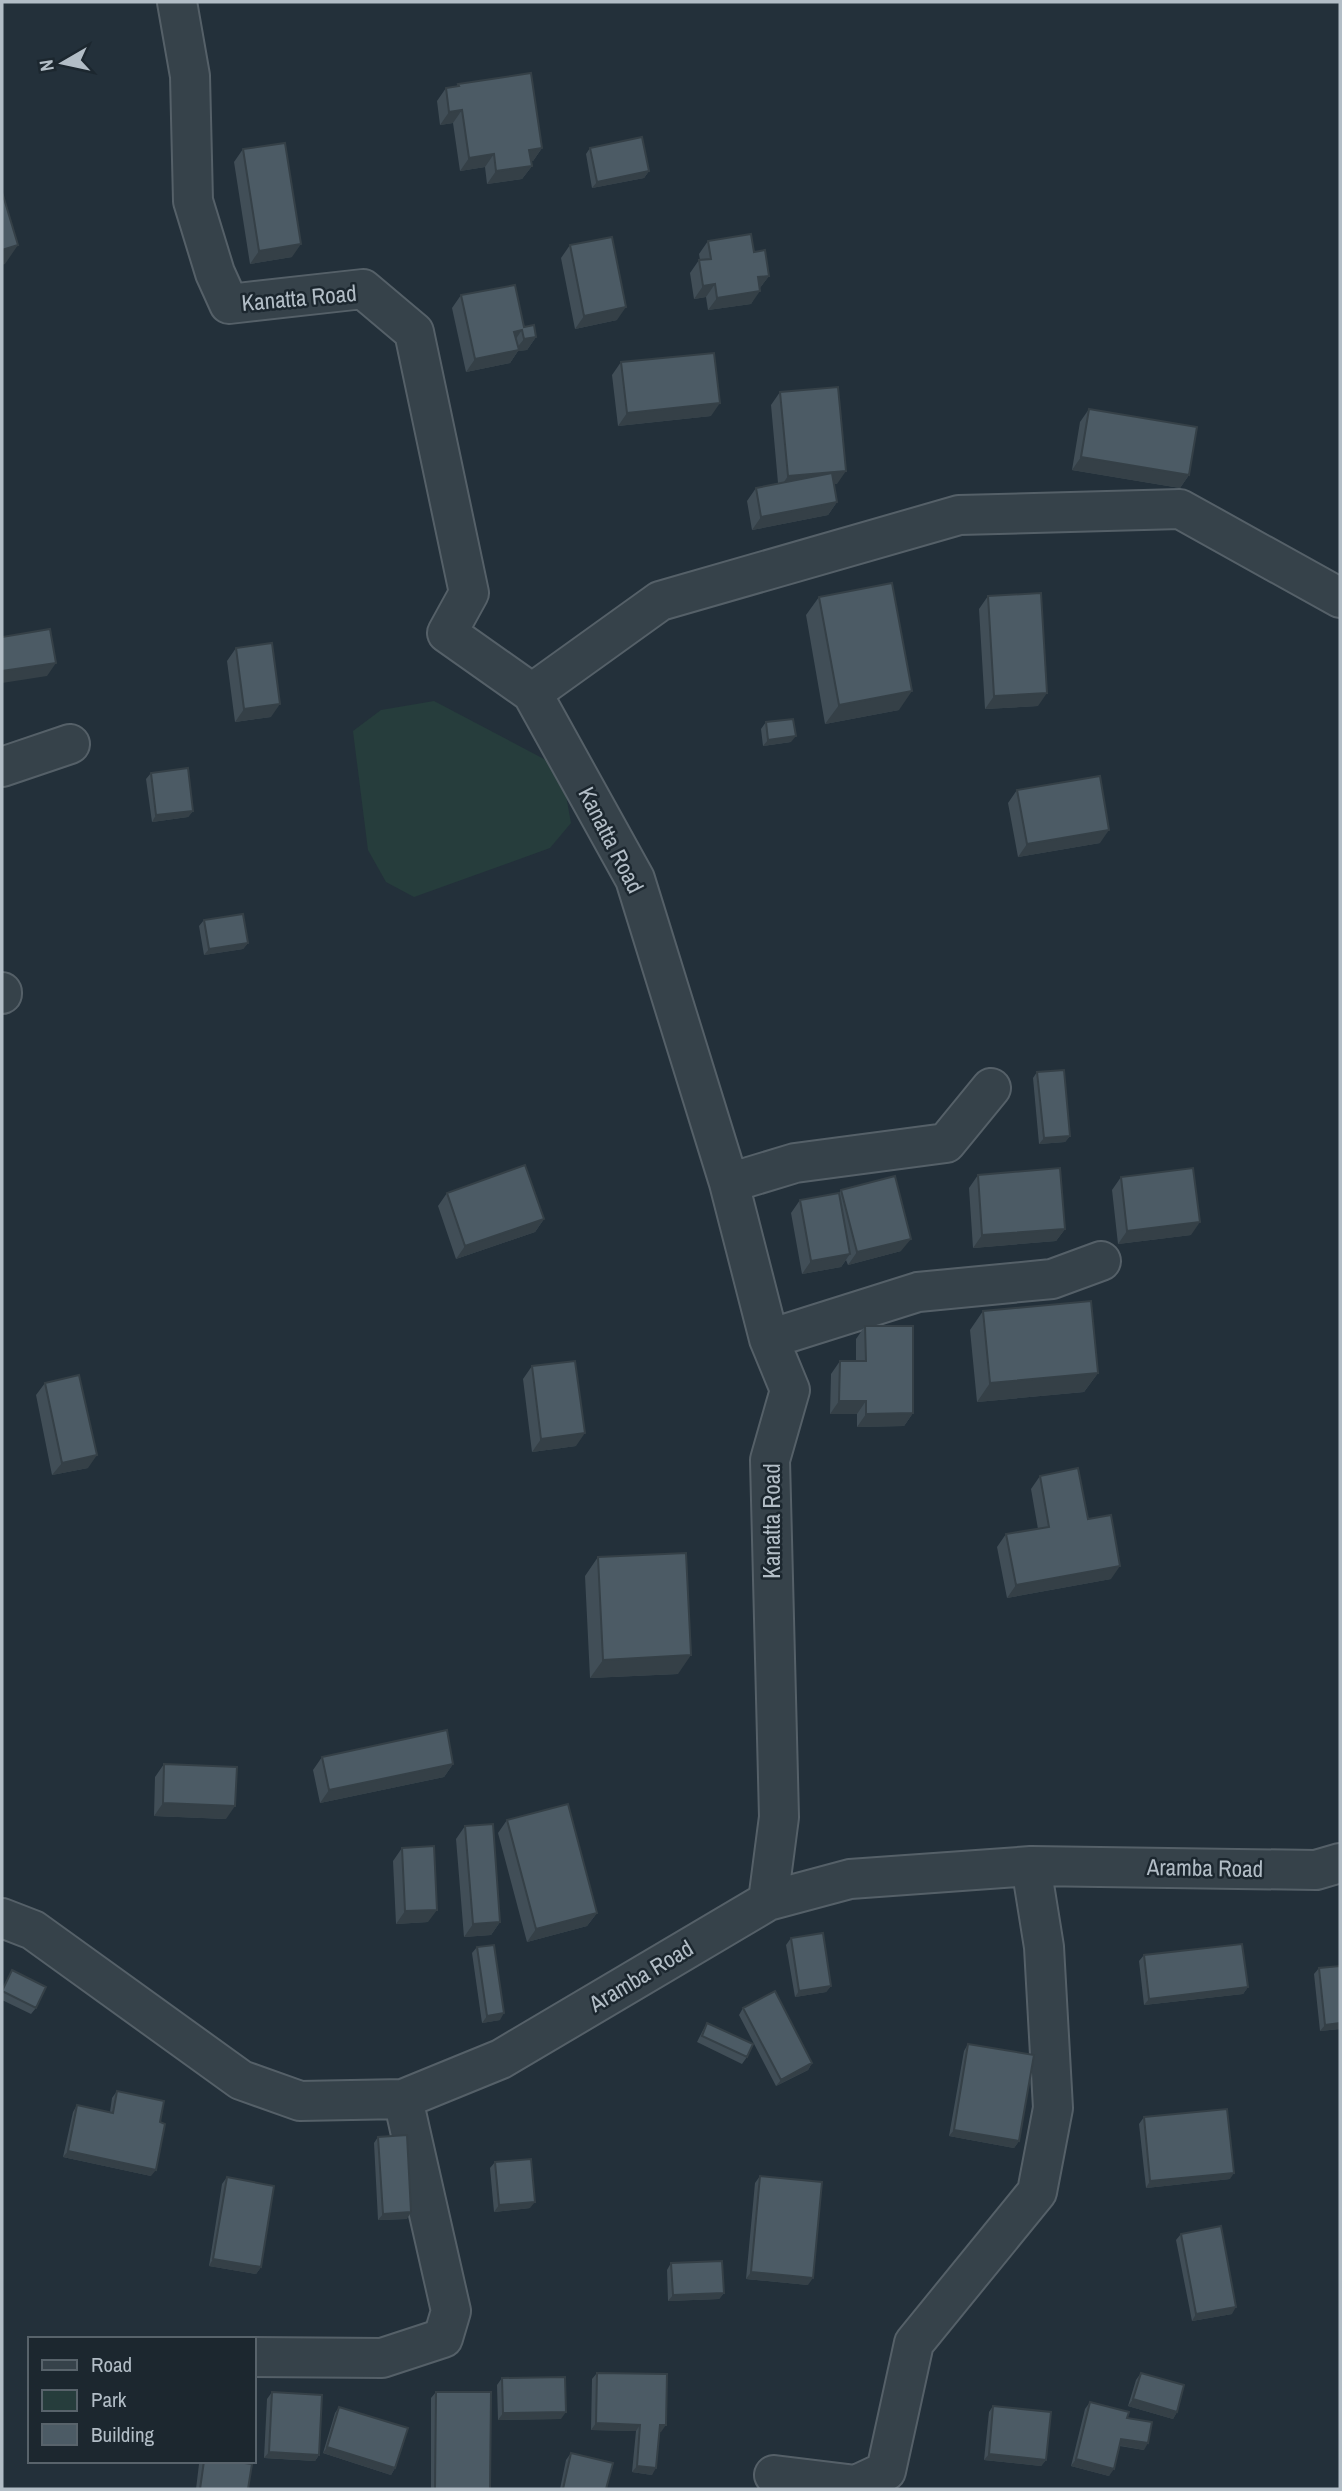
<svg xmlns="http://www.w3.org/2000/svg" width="1342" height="2491" font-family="'Archivo Narrow',sans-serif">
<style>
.green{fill:#263d3c}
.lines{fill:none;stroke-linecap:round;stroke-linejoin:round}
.minor-casing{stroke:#556068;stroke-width:42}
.minor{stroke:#36424a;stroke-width:38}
.wall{fill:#414e57}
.shaded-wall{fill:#354047}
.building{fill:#4c5b65;stroke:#354047;stroke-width:2}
.labels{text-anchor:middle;stroke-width:5;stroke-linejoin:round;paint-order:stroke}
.street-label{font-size:23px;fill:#b2bdc6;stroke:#1c272f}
</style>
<rect width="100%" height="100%" fill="#23303a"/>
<path class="green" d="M434 701 561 768 571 823 550 848 414 897 386 882 368 850 353 731 381 710Z"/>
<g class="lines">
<defs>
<path id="minor" d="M177 2 190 76 193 201 215 273 229 304 363 289 414 332 469 593 447 633 532 693 635 879 729 1183 769 1339 790 1390 770 1460 779 1817 768 1901
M532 693 660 601 959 515 1180 509 1340 598
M2 767 70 744
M2 992V994
M729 1183 795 1163 946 1143 991 1088
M769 1339 918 1292 1052 1279 1101 1261
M2 1918 33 1930 241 2080 300 2101 403 2099 501 2059 768 1901 850 1879 1031 1866 1316 1870 1340 1863
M254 2357 382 2358 443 2338 451 2311 403 2099
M774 2475 856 2485 886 2471 914 2343 1037 2192 1053 2108 1044 1947 1031 1866"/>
</defs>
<use href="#minor" class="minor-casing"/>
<use href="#minor" class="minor"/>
</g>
<path class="wall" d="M458 84 542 148 533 161H531L532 166 522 179 487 184 485 167 460 171 453 123 440 125 437 101 446 88 456 87Z
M590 148 649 171 644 178 592 188 586 154Z
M243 149 292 257 250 264 234 162Z
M708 241 754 252 769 276 759 289 751 304 708 310 706 297 694 299 690 273 699 260H700L699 254Z
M570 245 617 320 575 329 561 258Z
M461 295 524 327 536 337 527 350 518 351 510 363 466 372 452 308Z
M621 362 711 416 618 426 612 375Z
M780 392 837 484H834L837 502 828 515 752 530 747 501 756 488 778 483 771 405Z
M1089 409 1189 475 1180 488 1072 470 1080 422Z
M988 596 1038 706 985 709 979 609Z
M819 597 899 710 825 724 806 615Z
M236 648 271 717 235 722 227 661Z
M766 722 791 742 763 746 761 729Z
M151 773 193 811 188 817 152 822 146 779Z
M1017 790 1100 843 1018 857 1008 803Z
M204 920 248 943 243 949 204 955 199 926Z
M1037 1072 1070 1136 1065 1142 1039 1144 1033 1078Z
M978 1175 1065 1229 1056 1241 973 1248 969 1188Z
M1121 1177 1191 1235 1118 1244 1112 1190Z
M841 1190 901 1251 848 1265 846 1260 841 1267 802 1274 791 1213 800 1200 839 1193Z
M447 1193 544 1219 535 1232 456 1259 438 1206Z
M983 1311 1098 1373 1084 1392 977 1402 970 1330Z
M865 1326 913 1413 904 1426 857 1427V1414H830L831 1374 840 1361H856V1339Z
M532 1366 576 1446 532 1452 523 1379Z
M45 1383 88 1468 52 1475 36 1395Z
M1040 1476 1088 1519 1111 1579 1007 1598 997 1547 1006 1534 1038 1529 1031 1489Z
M598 1557 678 1674 590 1678 585 1576Z
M322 1757 453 1764 444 1777 320 1803 313 1770Z
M164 1764 226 1819 154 1816 155 1777Z
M507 1820 597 1913 587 1926 527 1942 498 1833Z
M465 1826 500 1922 491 1935 464 1937 456 1839Z
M402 1848 428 1922 396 1924 393 1861Z
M791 1938 831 1986 826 1992 795 1997 786 1945Z
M477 1947 500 2020 482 2023 472 1953Z
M1144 1955 1248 1987 1243 1994 1144 2005 1139 1961Z
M1319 1968 1340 2029 1320 2031 1314 1974Z
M12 1970 36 2008 31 2014 2 2000V1989Z
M743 2008 812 2063 808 2070 776 2086 739 2015Z
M707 2023 747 2057 742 2064 697 2042 703 2030Z
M968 2044 1019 2141 1014 2148 949 2136 964 2051Z
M117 2091 151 2176 63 2157 73 2112 77 2105 110 2112 112 2098Z
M1144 2117 1230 2179 1146 2188 1139 2124Z
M378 2137 407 2219 378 2220 374 2143Z
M495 2162 530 2208 494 2212 490 2168Z
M760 2176 808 2285 746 2279 755 2183Z
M227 2177 261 2267 256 2274 209 2266 222 2184Z
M1181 2234 1232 2314 1192 2321 1176 2240Z
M671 2263 724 2293 719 2299 668 2301 667 2270Z
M597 2373 661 2432H660L652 2475 632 2472 636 2431 591 2430 592 2379Z
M1141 2373 1177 2412 1173 2419 1128 2406 1136 2380Z
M502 2378 561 2419 498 2420 497 2385Z
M272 2392 319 2455 315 2461 264 2458 267 2399Z
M436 2392 490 2489H431V2398Z
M1090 2402 1127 2418 1144 2450 1120 2446 1109 2476 1071 2466 1085 2409Z
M993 2406 1046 2460 1041 2466 984 2460 989 2412Z
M339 2407 395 2468 391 2475 323 2453 335 2413Z
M571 2453 606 2489H560L566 2460Z
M202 2461H230L248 2489H196L199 2464Z"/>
<path class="shaded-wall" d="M462 110 453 123 440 125 449 112Z
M542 148 533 161 520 163 529 150Z
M494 154 485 167 460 171 469 158Z
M532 166 522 179 487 184 496 171Z
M649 171 644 178 592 188 597 182Z
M301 244 292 257 250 264 259 251Z
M18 245 5 264 2 265V250Z
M769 276 760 288 749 290 758 277Z
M715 284 706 297 694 299 703 286Z
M760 291 751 304 708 310 717 298Z
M626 307 617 320 575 329 584 316Z
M522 330 513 343 514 332Z
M536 337 527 350 518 351 510 363 466 372 475 359 515 350 524 339Z
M720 403 711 416 618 426 627 413Z
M1081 457 1189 475 1180 488 1072 470Z
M846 471 837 484 779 489 788 476Z
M837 502 828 515 752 530 761 517Z
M56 663 47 676 2 683V671Z
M912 691 899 710 825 724 839 705Z
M1047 693 1038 706 985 709 994 696Z
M280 704 271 717 235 722 244 709Z
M796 736 791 742 763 746 768 740Z
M193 811 188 817 152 822 156 815Z
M1109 830 1100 843 1018 857 1027 844Z
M248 943 243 949 204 955 209 949Z
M1070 1136 1065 1142 1039 1144 1044 1138Z
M544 1219 535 1232 456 1259 465 1246Z
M1200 1222 1191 1235 1118 1244 1127 1231Z
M1065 1229 1056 1241 973 1248 982 1235Z
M911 1239 901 1251 848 1265 857 1252Z
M850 1254 841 1267 802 1274 811 1261Z
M1098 1373 1084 1392 977 1402 990 1383Z
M839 1401H866L857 1414H830Z
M913 1413 904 1426 857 1427 866 1414Z
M585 1433 576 1446 532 1452 541 1439Z
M97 1455 88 1468 52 1475 62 1463Z
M1120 1566 1111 1579 1007 1598 1016 1585Z
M691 1655 678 1674 590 1678 603 1660Z
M453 1764 444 1777 320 1803 329 1790Z
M163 1803 235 1806 226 1819 154 1816Z
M437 1910 428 1922 396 1924 405 1911Z
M597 1913 587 1926 527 1942 536 1929Z
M500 1922 491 1935 464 1937 473 1924Z
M831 1986 826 1992 795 1997 799 1991Z
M1248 1987 1243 1994 1144 2005 1149 1999Z
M504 2013 500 2020 482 2023 487 2016Z
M1340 2023V2029L1320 2031 1325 2025Z
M812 2063 808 2070 776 2086 781 2080Z
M954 2130 1019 2141 1014 2148 949 2136Z
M68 2151 156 2170 151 2176 63 2157Z
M1234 2173 1230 2179 1146 2188 1150 2181Z
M535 2202 530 2208 494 2212 499 2205Z
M411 2212 407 2219 378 2220 383 2214Z
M213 2259 261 2267 256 2274 209 2266Z
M751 2272 813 2278 808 2285 746 2279Z
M724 2293 719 2299 668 2301 673 2295Z
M1236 2307 1232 2314 1192 2321 1196 2314Z
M1133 2399 1177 2412 1173 2419 1128 2406Z
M566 2412 561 2419 498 2420 503 2413Z
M596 2423 640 2425 636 2431 591 2430Z
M660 2425H666L661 2432 656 2431Z
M1121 2439 1148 2443 1144 2450 1117 2445Z
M327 2447 395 2468 391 2475 323 2453Z
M269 2452 319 2455 315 2461 264 2458Z
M989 2454 1046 2460 1041 2466 984 2460Z
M1076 2459 1114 2469 1109 2476 1071 2466Z
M637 2466 656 2468 652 2475 632 2472Z"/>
<path class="building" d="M531 73 542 148 529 150 532 166 496 171 494 154 469 158 462 110 449 112 446 88 459 86 458 84Z
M642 137 649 171 597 182 590 148Z
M285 143 301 244 259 251 243 149Z
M2 192 18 245 2 250Z
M751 234 754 252 765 250 769 276 758 277 760 291 717 298 715 284 703 286 699 260 711 259 708 241Z
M612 237 626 307 584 316 570 245Z
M515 285 524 327 534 325 536 337 524 339 522 330 514 332 519 350 475 359 461 295Z
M714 353 720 403 627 413 621 362Z
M838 387 846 471 788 476 780 392Z
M1089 409 1197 427 1189 475 1081 457Z
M832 473 837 502 761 517 756 488Z
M892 583 912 691 839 705 819 597Z
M1041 593 1047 693 994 696 988 596Z
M50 629 56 663 2 671V637Z
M272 643 280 704 244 709 236 648Z
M793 719 796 736 768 740 766 722Z
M188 768 193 811 156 815 151 773Z
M1100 776 1109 830 1027 844 1017 790Z
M243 914 248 943 209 949 204 920Z
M1064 1070 1070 1136 1044 1138 1037 1072Z
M525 1165 544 1219 465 1246 447 1193Z
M1060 1168 1065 1229 982 1235 978 1175Z
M1193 1168 1200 1222 1127 1231 1121 1177Z
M895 1176 911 1239 857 1252 841 1190Z
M839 1193 850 1254 811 1261 800 1200Z
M1091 1301 1098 1373 990 1383 983 1311Z
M865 1326H913V1413L866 1414V1401H839L840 1361H866Z
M575 1361 585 1433 541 1439 532 1366Z
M79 1375 97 1455 62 1463 45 1383Z
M1078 1468 1088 1519 1111 1515 1120 1566 1016 1585 1006 1534 1049 1527 1040 1476Z
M686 1553 691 1655 603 1660 598 1557Z
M447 1730 453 1764 329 1790 322 1757Z
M164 1764 237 1767 235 1806 163 1803Z
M568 1804 597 1913 536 1929 507 1820Z
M493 1824 500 1922 473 1924 465 1826Z
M434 1846 437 1910 405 1911 402 1848Z
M823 1933 831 1986 799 1991 791 1938Z
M1242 1944 1248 1987 1149 1999 1144 1955Z
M494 1945 504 2013 487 2016 477 1947Z
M1340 1966V2023L1325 2025 1319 1968Z
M12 1970 46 1987 36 2008 2 1991Z
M775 1991 812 2063 781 2080 743 2008Z
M707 2023 753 2044 747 2057 702 2036Z
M968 2044 1034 2055 1019 2141 954 2130Z
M117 2091 164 2101 160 2122 165 2124 156 2170 68 2151 77 2105 113 2113Z
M1227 2109 1234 2173 1150 2181 1144 2117Z
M407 2135 411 2212 383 2214 378 2137Z
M531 2159 535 2202 499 2205 495 2162Z
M760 2176 822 2182 813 2278 751 2272Z
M227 2177 274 2186 261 2267 213 2259Z
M1221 2226 1236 2307 1196 2314 1181 2234Z
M722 2261 724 2293 673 2295 671 2263Z
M597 2373 667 2374 666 2425H660L656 2468 637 2466 640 2425 596 2423Z
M1141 2373 1184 2385 1177 2412 1133 2399Z
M565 2377 566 2412 503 2413 502 2378Z
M272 2392 322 2395 319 2455 269 2452Z
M436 2392H491L490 2489H435Z
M1090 2402 1129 2412 1127 2418 1152 2422 1148 2443 1121 2439 1114 2469 1076 2459Z
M993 2406 1051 2412 1046 2460 989 2454Z
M339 2407 408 2428 395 2468 327 2447Z
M571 2453 613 2463 606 2489H563Z
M204 2461H230L252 2464 248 2489H200Z"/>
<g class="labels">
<g class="street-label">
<text transform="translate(299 298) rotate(-5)" y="8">Kanatta Road</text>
<text transform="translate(611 840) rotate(63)" y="8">Kanatta Road</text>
<text transform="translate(772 1521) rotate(-90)" y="8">Kanatta Road</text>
<text transform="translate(1205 1868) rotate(1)" y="8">Aramba Road</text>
<text transform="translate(641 1976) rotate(-31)" y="8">Aramba Road</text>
</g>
</g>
<rect width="1342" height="2491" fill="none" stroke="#b2bdc6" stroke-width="7"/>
<rect x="28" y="2337" width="228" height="126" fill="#1c272f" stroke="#58636b" stroke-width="2"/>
<rect x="42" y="2360" width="35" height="10" fill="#36424a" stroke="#58636b" stroke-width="2"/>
<text x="91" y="2372" font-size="21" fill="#b2bdc6">Road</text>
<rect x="42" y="2390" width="35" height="21" fill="#263d3c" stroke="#58636b" stroke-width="2"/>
<text x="91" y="2407" font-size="21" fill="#b2bdc6">Park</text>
<rect x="42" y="2424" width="35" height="21" fill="#4c5b65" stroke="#58636b" stroke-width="2"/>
<text x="91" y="2442" font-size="21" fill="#b2bdc6">Building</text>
<g transform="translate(63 63) rotate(261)" stroke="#1c272f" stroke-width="5" paint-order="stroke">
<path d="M0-5L12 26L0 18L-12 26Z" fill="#b2bdc6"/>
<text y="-10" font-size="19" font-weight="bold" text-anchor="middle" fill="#b2bdc6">N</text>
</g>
</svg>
